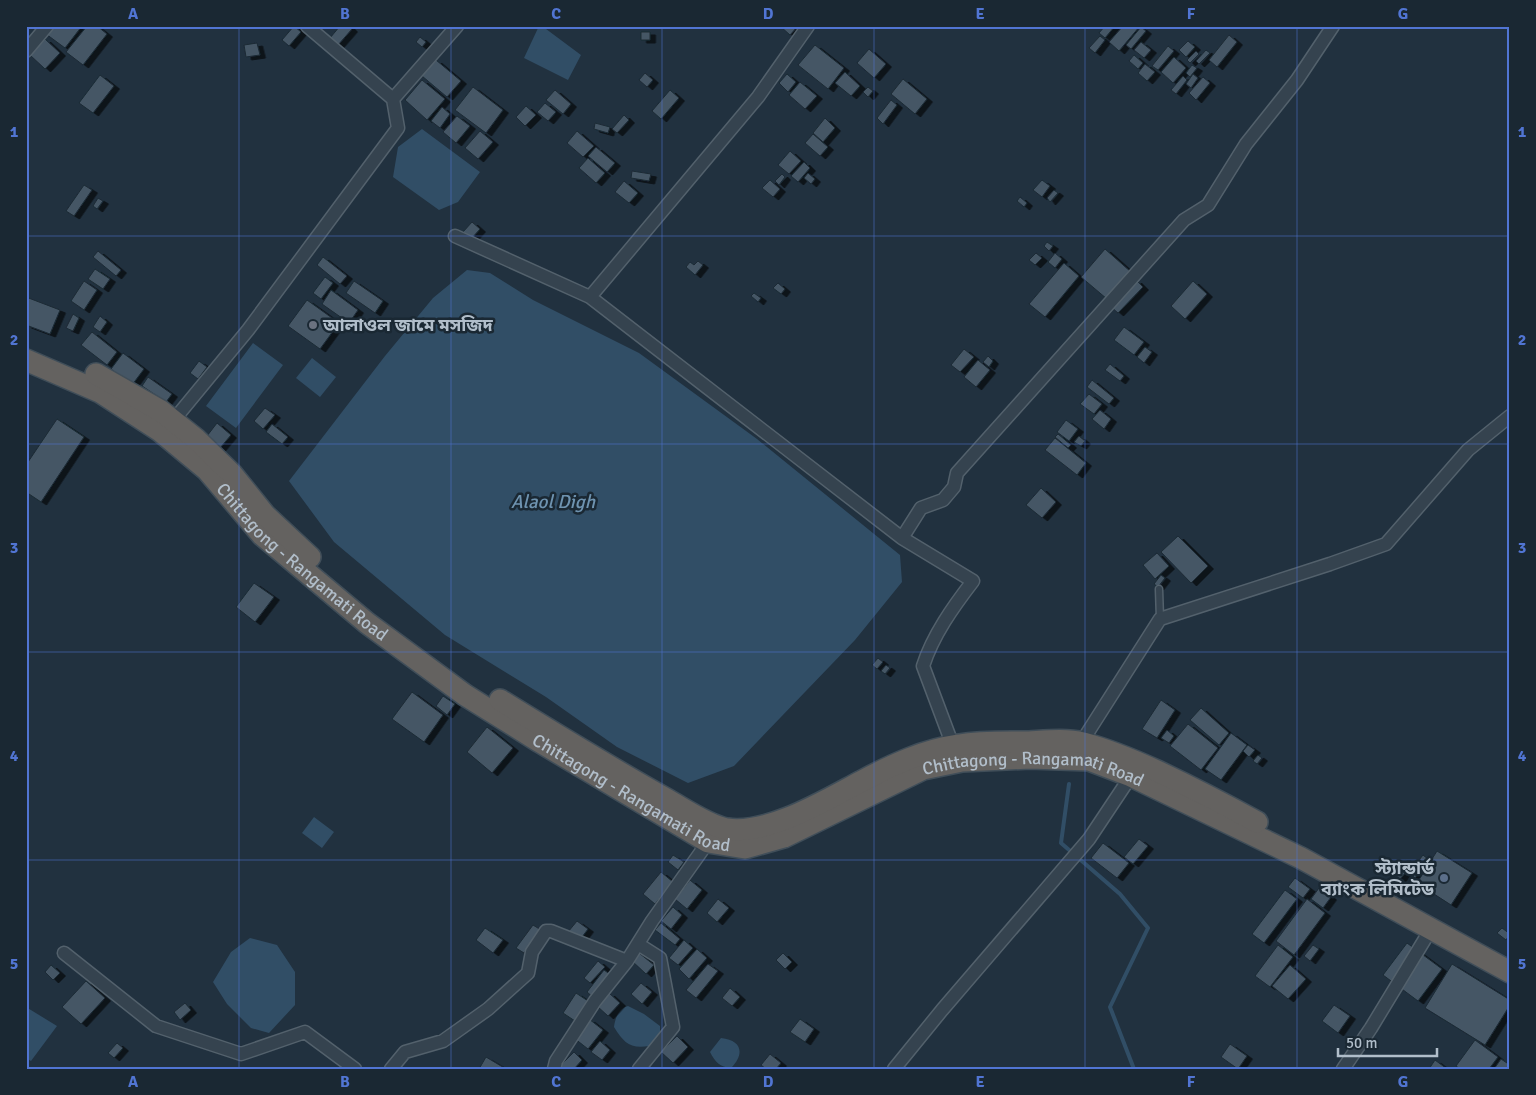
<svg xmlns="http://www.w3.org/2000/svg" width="1536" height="1095" font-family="Signika,'Noto Sans Bengali',sans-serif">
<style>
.water{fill:#314e66}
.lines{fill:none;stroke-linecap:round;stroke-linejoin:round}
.stream{stroke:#314e66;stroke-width:4}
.building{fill:#455765;stroke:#1c2a35;filter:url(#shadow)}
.service-casing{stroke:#53616c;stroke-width:9}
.minor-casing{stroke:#53616c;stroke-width:15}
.trunk-casing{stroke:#404e59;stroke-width:24}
.service{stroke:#35434f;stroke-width:6}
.minor{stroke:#35434f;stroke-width:12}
.trunk{stroke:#646260;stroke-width:21}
.grid{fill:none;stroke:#5175d3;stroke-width:1;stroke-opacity:0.55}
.worship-dot{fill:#6b7280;stroke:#1a2833;stroke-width:2}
.service-dot{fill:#5c6f8a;stroke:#1a2833;stroke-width:2}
.labels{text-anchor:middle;stroke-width:5;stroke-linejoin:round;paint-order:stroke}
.poi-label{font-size:18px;font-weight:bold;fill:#b1beca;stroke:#1a2833;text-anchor:start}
.street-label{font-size:18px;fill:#b1beca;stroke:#1a2833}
.water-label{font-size:19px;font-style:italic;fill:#6e93b0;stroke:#1a2833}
.neatline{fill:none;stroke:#5175d3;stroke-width:2}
.grid-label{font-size:16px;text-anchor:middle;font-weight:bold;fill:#5175d3}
</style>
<defs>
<filter id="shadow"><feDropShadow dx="5.5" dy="3" stdDeviation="0" flood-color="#0009"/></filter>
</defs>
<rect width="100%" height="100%" fill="#21313f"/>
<path class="water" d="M539 26H542L581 55 568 80 524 58Z
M422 129 480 172 458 202 439 210 393 177 398 147Z
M467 270 490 273 533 300 639 353 757 439 900 555 902 582 855 640 734 766 688 783 617 747 546 697 445 635 334 542 289 481 385 356 433 298Z
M253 343 283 365 236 428 206 406Z
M312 358 336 377 320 397 296 378Z
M314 817 334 832 322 848 302 833Z
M250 938 277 945 295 972V1005L269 1033 251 1028 227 1004 213 982 231 952Z
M628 1006 644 1014 660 1026V1032L649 1046C630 1049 624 1043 614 1027 615 1018 619 1008 628 1006Z
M26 1007 57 1026 31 1061 26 1058Z
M721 1038C742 1040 745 1054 731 1068 720 1067 715 1062 710 1052Z"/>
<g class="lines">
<path class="stream" d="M1069 784 1061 843 1120 894 1148 928 1110 1007 1134 1069"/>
</g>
<path class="building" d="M53 26H82L65 48 46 34Z
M87 26H97L107 34 83 65 66 52Z
M294 26 301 32 289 46 282 40Z
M340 26H349L352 29 338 45 330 38Z
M780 26H796L797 27 790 35Z
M1105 26H1115L1105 38 1099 33Z
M1123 26H1140L1119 51 1109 42Z
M1141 27 1146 31 1131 49 1126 45Z
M641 32H650V40H641Z
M1229 35 1237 42 1217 67 1209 60Z
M1100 36 1105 40 1095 53 1089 48Z
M420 37 426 42 422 47 416 42Z
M45 39 60 53 45 69 30 55Z
M1188 41 1195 47 1186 57 1179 50Z
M1141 42 1151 50 1144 58 1134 50Z
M257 43 260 55 246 57 244 45Z
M815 45 844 68 828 89 798 65Z
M1168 46 1174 51 1158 70 1152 66Z
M869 49 886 64 874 78 857 63Z
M1206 50 1210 53 1199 64 1196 61Z
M1196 51 1199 54 1190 63 1187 60Z
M1134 55 1143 63 1138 69 1129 61Z
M1174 57 1186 68 1173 83 1161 72Z
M436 60 461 81 447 97 422 76Z
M1145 64 1155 72 1147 81 1138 73Z
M1192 65 1197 68 1190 77 1186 73Z
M845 72 860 86 851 96 835 83Z
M645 73 653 80 647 87 639 80Z
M787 74 796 82 788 92 779 83Z
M1193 74 1198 78 1191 88 1186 84Z
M100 75 114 86 93 113 79 103Z
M1183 76 1187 80 1176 94 1171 90Z
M1203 77 1210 83 1196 100 1189 93Z
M903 79 927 99 915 114 891 94Z
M422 80 445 99 427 120 405 100Z
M800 82 817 96 805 109 789 95Z
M473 87 503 110 486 133 455 110Z
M868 87 873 91 868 97 863 92Z
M555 90 571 104 563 114 546 100Z
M670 90 679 98 661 119 652 111Z
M891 100 897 105 883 124 877 118Z
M545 103 556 112 548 121 537 112Z
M526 106 536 115 525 126 516 117Z
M442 107 450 114 440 128 431 121Z
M624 115 629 120 617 133 612 129Z
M457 116 470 126 456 143 443 132Z
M825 118 835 128 823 142 813 133Z
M595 123 610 127 608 133 594 129Z
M480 131 493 142 478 159 465 148Z
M577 131 594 146 583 157 567 143Z
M813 134 828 147 820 156 805 143Z
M596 147 615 163 607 172 588 156Z
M790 151 801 161 789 174 778 165Z
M588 158 605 173 596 183 579 168Z
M804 162 810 168 798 182 791 176Z
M632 171 651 174 649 181 631 178Z
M808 173 815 179 811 184 804 178Z
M782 174 785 177 779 185 775 181Z
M770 180 780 189 773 197 762 188Z
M1042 180 1050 186 1042 197 1033 190Z
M624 181 638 193 629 203 615 192Z
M84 185 92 190 74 216 66 211Z
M1054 190 1058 193 1050 202 1047 198Z
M1020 197 1027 203 1024 207 1017 201Z
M98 198 103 201 97 209 93 206Z
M472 222 480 229 471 239 463 232Z
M1047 242 1053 246 1049 251 1044 246Z
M1105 249 1131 272 1107 299 1081 277Z
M98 251 121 270 116 276 93 257Z
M1036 253 1042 258 1035 265 1029 260Z
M1055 253 1062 259 1055 268 1048 262Z
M323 257 347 276 340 284 317 265Z
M698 261 703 265 695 275 686 267 690 262 694 265Z
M1064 263 1079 276 1045 317 1029 304Z
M95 269 110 279 103 289 88 279Z
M325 277 333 283 321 299 313 293Z
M1136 280 1143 287 1118 313 1110 306Z
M84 281 97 290 84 310 71 301Z
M354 281 383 301 375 313 346 293Z
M1193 281 1207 294 1185 319 1171 306Z
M778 283 785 289 781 294 773 288Z
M331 290 358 310 349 323 322 304Z
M754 293 761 298 758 302 751 296Z
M26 297 60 310 50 334 26 325Z
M307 300 339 323 320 349 288 326Z
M73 314 79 318 73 331 66 328Z
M100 316 107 322 100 332 93 327Z
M1124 327 1144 342 1134 355 1114 340Z
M92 332 117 352 107 365 81 345Z
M1145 347 1152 352 1144 363 1137 357Z
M964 349 974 357 960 372 951 365Z
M123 353 144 369 132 385 111 369Z
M988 356 993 361 989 367 983 362Z
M978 360 990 370 976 387 964 377Z
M199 361 207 367 198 379 190 373Z
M1110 364 1124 376 1120 381 1105 370Z
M148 377 172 394 166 402 142 386Z
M1092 380 1114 398 1109 404 1087 387Z
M1089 394 1102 404 1094 414 1080 404Z
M265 408 275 415 263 429 254 421Z
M1100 410 1111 419 1104 429 1092 419Z
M57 419 84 437 41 502 26 492V465Z
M1066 420 1078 429 1069 441 1057 432Z
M217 423 231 435 220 448 207 436Z
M272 424 288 437 282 444 266 432Z
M1058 434 1071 445 1068 448 1055 437Z
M1079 436 1085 441 1081 446 1074 442Z
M1055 438 1086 463 1077 475 1045 450Z
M1041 488 1056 502 1042 518 1026 505Z
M1178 536 1208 566 1191 583 1161 552Z
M1157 553 1169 566 1155 579 1143 565Z
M1161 575 1165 578 1158 587 1154 584Z
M254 583 274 597 255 622 236 607Z
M878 658 883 662 877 669 872 665Z
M886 665 890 668 885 674 881 671Z
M412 692 443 715 424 742 392 719Z
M443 696 455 704 447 715 436 706Z
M1161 700 1175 710 1157 738 1142 729Z
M1201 708 1229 733 1219 745 1190 720Z
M1188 724 1218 748 1201 770 1170 746Z
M487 727 513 748 492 773 467 752Z
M1167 730 1174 736 1169 743 1161 738Z
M1231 733 1247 745 1221 780 1205 769Z
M1248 745 1255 750 1249 757 1243 751Z
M1258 755 1262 758 1257 764 1253 761Z
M1139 839 1148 846 1133 864 1124 857Z
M1103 843 1129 863 1117 878 1091 858Z
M1437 851 1472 873 1451 905 1417 883Z
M673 855 684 862 678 870 668 862Z
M1423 855 1429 860 1415 878 1409 873Z
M1405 860 1412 865 1400 879 1394 874Z
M661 872 673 882 655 904 643 894Z
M1295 878 1310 889 1303 898 1288 887Z
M690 880 702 890 687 909 675 899Z
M1319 888 1331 897 1323 908 1311 899Z
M1285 890 1297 899 1264 943 1252 934Z
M718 899 729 908 717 922 707 913Z
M1307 899 1325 913 1294 955 1276 941Z
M673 907 682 915 671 929 661 921Z
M577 921 588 929 579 941 568 932Z
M661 923 680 939 675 945 655 930Z
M533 925 541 930 524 953 516 948Z
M485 928 503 940 493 953 476 940Z
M1502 928 1510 934 1506 940 1497 933Z
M684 940 693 948 678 965 669 958Z
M1407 943 1442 969 1418 1001 1383 975Z
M1278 945 1293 957 1270 987 1255 976Z
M1313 945 1319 949 1310 961 1304 956Z
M697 949 707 958 689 979 679 969Z
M639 953 654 965 646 974 632 961Z
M783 953 792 962 785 969 776 960Z
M598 961 605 967 590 983 584 978Z
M708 964 718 971 696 998 686 990Z
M1452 964 1510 1000V1005L1485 1045 1425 1008Z
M51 965 60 973 53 980 45 972Z
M1290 965 1306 979 1288 999 1272 986Z
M604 970 611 975 594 998 587 992Z
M86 981 105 998 81 1024 62 1007Z
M641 983 652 992 642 1004 631 994Z
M730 988 740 997 732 1006 722 998Z
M576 993 588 1001 575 1021 563 1013Z
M609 993 620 1003 608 1016 597 1006Z
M185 1003 191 1010 180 1020 174 1012Z
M1334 1005 1350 1016 1338 1033 1322 1021Z
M589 1019 603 1030 588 1049 574 1038Z
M800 1019 814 1029 805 1042 790 1032Z
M677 1036 688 1047 673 1063 661 1052Z
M1475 1040 1498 1057 1489 1069H1460L1456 1066Z
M600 1041 610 1050 602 1060 591 1052Z
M117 1043 123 1048 114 1058 108 1053Z
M1230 1044 1247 1056 1238 1069 1221 1057Z
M574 1052 582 1060 574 1069H562L560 1066Z
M770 1054 781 1063 776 1069H766L761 1065Z
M486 1057 506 1069H479Z
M1501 1059 1510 1065V1069H1494Z
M1435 1060 1447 1069H1429Z"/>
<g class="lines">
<defs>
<path id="service" d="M1159 589 1160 619"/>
<path id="minor" d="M307 26 393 99
M26 51 47 26
M455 236 590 297 902 538
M590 297 758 97 808 26
M173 421 248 330 398 128 393 99 457 26
M1081 743 1160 619 1330 564 1386 544 1468 450 1510 416
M953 746 923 666C933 635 953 607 973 581L902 538 921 508 943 500 954 487 957 473 1184 220 1208 205 1246 144 1297 80 1333 26
M638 944 660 958 673 1027 639 1069
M64 953 156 1026 241 1054 305 1032 355 1069
M391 1069 405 1052 443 1041 488 1009 528 973 532 952 546 931H551L627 961 652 921 708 842
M554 1069 556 1061 595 1001 627 961
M894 1069 942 1010 1089 839 1131 776
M1343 1069 1371 1028 1428 934"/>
<g id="trunk">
<path id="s1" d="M26 360 100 392 160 431 207 470 262 535 367 623 465 695 540 742 708 842 745 848 784 837 923 769 962 761 1030 758 1089 760 1131 776 1301 858 1510 972"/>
<path d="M96 374 161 411 196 439 232 474 265 515 310 557"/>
<path d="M500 700C555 734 611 768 668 800 684 809 709 826 727 829 769 835 826 800 862 781 892 765 924 750 959 745 982 741 1006 742 1029 742 1047 741 1066 739 1083 743 1109 750 1133 760 1157 771 1191 787 1224 804 1257 822"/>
</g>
</defs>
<use href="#service" class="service-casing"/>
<use href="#minor" class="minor-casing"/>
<use href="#trunk" class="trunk-casing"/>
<use href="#service" class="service"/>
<use href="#minor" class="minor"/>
<use href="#trunk" class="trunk"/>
</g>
<path class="grid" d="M239 26V1069M451 26V1069M662 26V1069M874 26V1069M1085 26V1069M1297 26V1069M26 236H1510M26 444H1510M26 652H1510M26 860H1510"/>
<circle class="worship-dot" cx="313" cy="325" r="5"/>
<circle class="service-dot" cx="1444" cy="878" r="5"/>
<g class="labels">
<g class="poi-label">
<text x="323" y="331">আলাওল জামে মসজিদ</text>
<text x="1434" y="874" text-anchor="end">স্ট্যান্ডার্ড<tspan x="1434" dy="21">ব্যাংক লিমিটেড</tspan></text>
</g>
<g class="street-label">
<text dy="6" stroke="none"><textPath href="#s1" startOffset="346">Chittagong - Rangamati Road</textPath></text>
<text dy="6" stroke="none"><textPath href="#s1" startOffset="1186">Chittagong - Rangamati Road</textPath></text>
<text dy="6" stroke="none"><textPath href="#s1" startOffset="751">Chittagong - Rangamati Road</textPath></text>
</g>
<g class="water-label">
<text x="553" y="508">Alaol Digh</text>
</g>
</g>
<rect width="1536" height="1095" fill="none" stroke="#1a2833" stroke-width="55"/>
<path d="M1338 1048v8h99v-8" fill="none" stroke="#b1beca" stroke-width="2.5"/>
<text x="1346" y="1048" font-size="15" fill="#b1beca" stroke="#1a2833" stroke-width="4" paint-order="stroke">50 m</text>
<rect x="28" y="28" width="1480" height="1040" class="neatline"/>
<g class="grid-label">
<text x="133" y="19">A</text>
<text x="345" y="19">B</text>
<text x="556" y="19">C</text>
<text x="768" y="19">D</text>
<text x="980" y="19">E</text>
<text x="1191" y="19">F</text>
<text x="1403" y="19">G</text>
<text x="14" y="137">1</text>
<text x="1522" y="137">1</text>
<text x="14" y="345">2</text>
<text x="1522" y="345">2</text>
<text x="14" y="553">3</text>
<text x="1522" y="553">3</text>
<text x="14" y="761">4</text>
<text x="1522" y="761">4</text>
<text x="14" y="969">5</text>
<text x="1522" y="969">5</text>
<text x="133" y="1087">A</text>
<text x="345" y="1087">B</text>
<text x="556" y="1087">C</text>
<text x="768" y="1087">D</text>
<text x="980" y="1087">E</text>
<text x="1191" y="1087">F</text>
<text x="1403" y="1087">G</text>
</g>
</svg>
